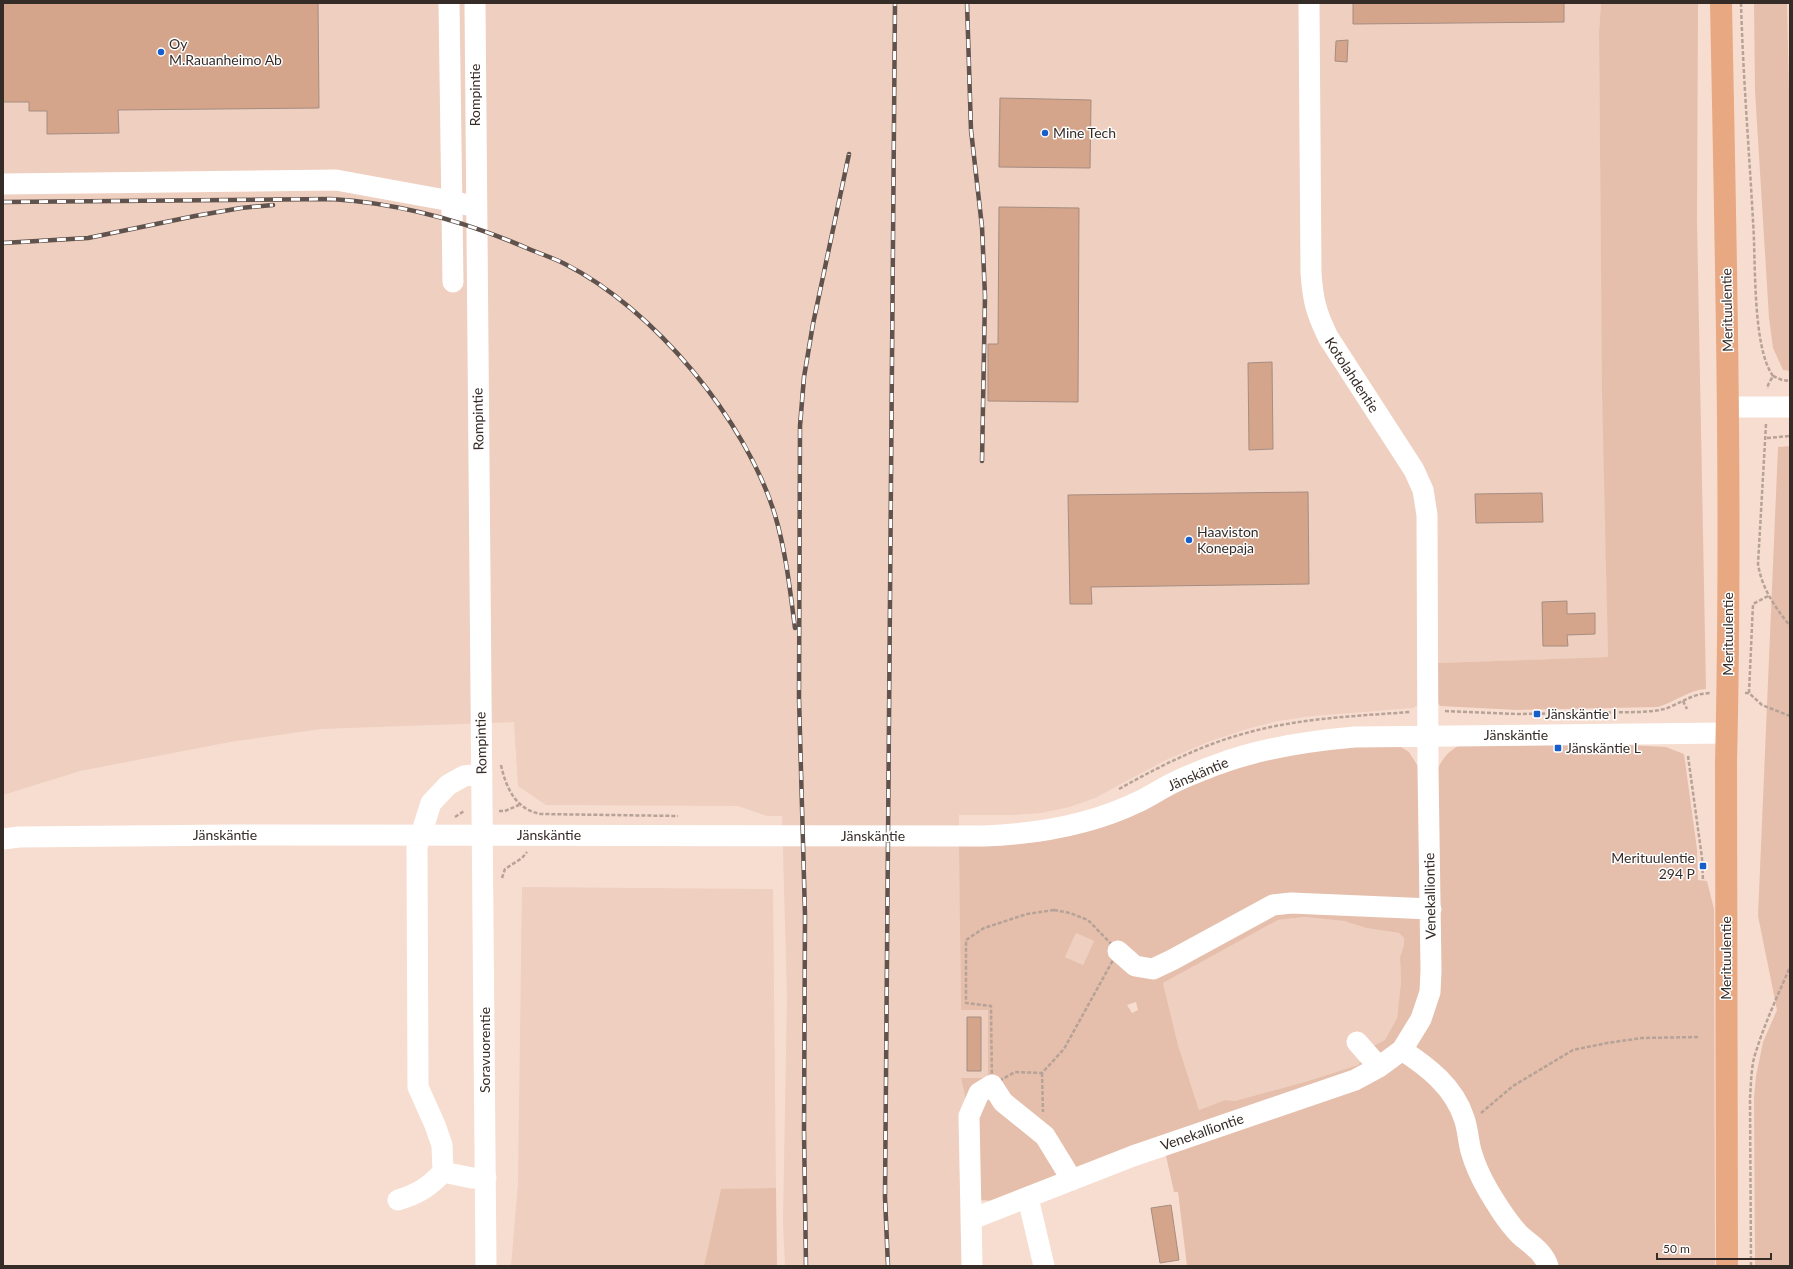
<svg xmlns="http://www.w3.org/2000/svg" width="1793" height="1269" font-family="Lato,sans-serif">
<style>
.built{fill:#efcfbf}
.green{fill:#e5bfac;fill-rule:evenodd}
.building{fill:#d5a58b;stroke:#a48d81}
.lines{fill:none;stroke-linecap:round;stroke-linejoin:round}
.path{stroke:#b6a297;stroke-width:2.5;stroke-dasharray:4 2;stroke-linecap:butt}
.minor{stroke:#fff;stroke-width:21}
.major{stroke:#e8a982;stroke-width:22}
.rail-casing{stroke:#60524c;stroke-width:4.5}
.rail{stroke:#fff;stroke-width:3;stroke-dasharray:9;stroke-linecap:butt}
.poi-dot{fill:#165fca;stroke:#fff;stroke-width:1.5}
.labels{text-anchor:middle;stroke-width:3;stroke-linejoin:round;paint-order:stroke}
.poi-label{font-size:14px;fill:#362c27;stroke:#fff;text-anchor:start}
.street-label{font-size:14px;fill:#362c27;stroke:#fff}
</style>
<rect width="100%" height="100%" fill="#f7ddd0"/>
<path class="built" d="M3 3H1601L1599 32 1601 259 1608 657 1437 663 1418 705 1413 708 1313 716 1278 721 1247 729 1208 742 1166 760 1095 798 1069 807 1041 813 1014 815H959L961 1010H988V1078H961L965 1096V1199L969 1266H785L783 1221 787 996 782 816H767L738 806 546 805 518 786 514 722 321 729 230 742 80 771 3 795Z
M522 887 773 889 776 1188 721 1190 704 1266H511L518 1184Z
M1304 917 1344 921 1366 928 1399 933 1404 938V945L1400 957 1401 982 1397 1018 1385 1040 1371 1047 1358 1065 1308 1081 1235 1101 1225 1100 1199 1110 1178 1045 1163 983 1278 920Z
M1076 933 1094 941 1083 965 1065 957Z"/>
<path class="green" d="M1601 3H1698L1697 221 1706 689C1689 690 1675 702 1658 707L1517 710 1440 706 1438 703 1437 663 1608 657 1602 390 1599 32Z
M1754 3H1787L1789 92 1790 93V371L1783 370 1773 348 1769 318 1755 91Z
M1790 446V1266H1755L1754 1098 1756 1076 1763 1042 1777 1010 1758 916 1778 447Z
M1590 743 1666 747 1684 754 1697 849 1698 880 1707 881 1714 909 1715 1266H1187L1178 1192H1174L1162 1138 994 1201 965 1199V1096L961 1078H988V1010H961L959 846 1016 844 1043 841 1179 790 1216 774 1295 752 1375 744 1401 747 1409 752 1419 768H1438C1444 756 1450 750 1462 744ZM1304 917 1344 921 1366 928 1399 933 1404 938V945L1400 957 1401 982 1397 1018 1385 1040 1371 1047 1358 1065 1308 1081 1235 1101 1225 1100 1199 1110 1178 1045 1163 983 1278 920ZM1076 933 1094 941 1083 965 1065 957ZM1136 1002 1138 1010 1132 1013 1127 1005Z
M776 1188 777 1266H704L721 1189Z"/>
<path class="building" d="M3 3H318L319 108 118 110 119 133 47 134V111H29V102H3Z
M1353 3H1564V22L1353 24Z
M1348 40 1347 62 1335 61 1336 41Z
M1000 98 1091 100 1090 168 999 167Z
M999 207 1079 208 1078 402 988 401V344H998Z
M1272 362 1273 449 1249 450 1248 363Z
M1308 492 1309 584 1091 587 1092 604H1070L1068 495Z
M1542 493 1543 522 1476 523 1475 494Z
M1567 601V614L1595 613V634L1567 635 1568 646H1543L1542 602Z
M967 1017H981V1071H967Z
M1171 1205 1179 1260 1160 1263 1151 1208Z"/>
<g class="lines">
<path class="path" d="M1741 3C1743 76 1749 148 1753 221 1756 260 1752 347 1773 376L1768 385V389
M1773 376 1782 380 1790 381
M1766 424 1758 564C1762 589 1775 607 1790 626
M1767 438 1790 436
M1745 693H1749L1762 705 1790 716
M1749 693 1753 604 1768 596
M1683 701 1687 709
M1445 711 1518 714 1641 712C1652 711 1662 711 1672 706 1686 700 1693 694 1710 693
M1688 756 1702 858 1703 881
M501 765C506 788 516 810 541 814L678 816
M1119 789C1160 766 1203 744 1250 732 1302 718 1356 716 1410 712
M499 811H505L519 805
M455 817 464 811
M502 878 505 869 522 858 527 852
M1054 910 1070 913 1088 920 1118 951 1064 1049 1042 1073 1015 1072 992 1085 991 1006 966 1003V940L984 928 1027 914Z
M1042 1073 1043 1112
M1481 1113 1513 1086 1573 1050 1607 1043 1642 1038 1699 1037
M1751 1266 1750 1098C1751 1085 1751 1071 1754 1058 1763 1027 1777 997 1790 967"/>
<path class="minor" d="M449 3 453 282
M475 3 486 1266
M3 184 336 180 451 201 476 207
M1729 407H1790
M3 839 19 837 233 835 984 836C1038 834 1091 825 1140 801 1152 795 1164 787 1177 781 1189 775 1203 770 1216 765 1261 748 1307 741 1355 737L1726 733
M1118 951 1135 966 1153 969 1172 960 1273 905 1291 903 1431 909
M1357 1042 1379 1067
M1402 1050C1428 1067 1454 1087 1464 1118 1468 1129 1468 1140 1471 1151 1475 1165 1481 1178 1488 1190 1497 1205 1507 1222 1520 1235 1531 1245 1543 1251 1548 1266
M443 1172 472 1178H486
M1028 1198 1044 1266
M398 1200C418 1194 429 1187 443 1172L442 1145 435 1125 418 1087 417 847 431 803 448 785 464 776 482 774
M972 1219 1133 1156 1355 1080 1379 1067 1402 1050 1421 1019 1430 992 1431 970 1428 768 1427 515 1423 490 1414 470 1328 337C1316 312 1313 301 1311 273L1309 3
M972 1266 969 1116 979 1093 992 1085 1003 1102 1045 1136 1072 1180"/>
<path class="major" d="M1721 3C1726 256 1732 509 1726 763L1727 1266"/>
<defs>
<path id="rail" d="M967 3 971 130 982 227 985 296 982 461
M3 202 331 199C399 203 467 222 529 249 541 254 553 258 565 264 654 309 746 420 775 515 786 552 790 590 795 628
M3 243 88 238 195 216 241 208 273 205
M806 1266 804 1130 805 915 799 698 800 426 804 377 813 324 849 154
M888 1266 885 1197 895 3"/>
</defs>
<use href="#rail" class="rail-casing"/>
<use href="#rail" class="rail"/>
</g>
<g class="poi-dot">
<circle cx="161" cy="52" r="4"/>
<circle cx="1045" cy="133" r="4"/>
<circle cx="1189" cy="540" r="4"/>
<rect x="1533" y="710" width="8" height="8" rx="2"/>
<rect x="1554" y="744" width="8" height="8" rx="2"/>
<rect x="1699" y="862" width="8" height="8" rx="2"/>
</g>
<g class="labels">
<g class="poi-label">
<text x="169" y="49">Oy<tspan x="169" dy="16">M.Rauanheimo Ab</tspan></text>
<text x="1053" y="138">Mine Tech</text>
<text x="1197" y="537">Haaviston<tspan x="1197" dy="16">Konepaja</tspan></text>
<text x="1545" y="719">Jänskäntie I</text>
<text x="1566" y="753">Jänskäntie L</text>
<text x="1695" y="863" text-anchor="end">Merituulentie<tspan x="1695" dy="16">294 P</tspan></text>
</g>
<g class="street-label">
<text transform="translate(475 95) rotate(-90)" y="5">Rompintie</text>
<text transform="translate(1727 310) rotate(-91)" y="5">Merituulentie</text>
<text transform="translate(1352 375) rotate(57)" y="5">Kotolahdentie</text>
<text transform="translate(478 419) rotate(-91)" y="5">Rompintie</text>
<text transform="translate(1728 634) rotate(-90)" y="5">Merituulentie</text>
<text x="1516" y="740">Jänskäntie</text>
<text transform="translate(481 743) rotate(-91)" y="5">Rompintie</text>
<text transform="translate(1198 774) rotate(-23)" y="5">Jänskäntie</text>
<text x="225" y="840">Jänskäntie</text>
<text x="549" y="840">Jänskäntie</text>
<text x="873" y="841">Jänskäntie</text>
<text transform="translate(1430 896) rotate(-91)" y="5">Venekalliontie</text>
<text transform="translate(1726 958) rotate(-90)" y="5">Merituulentie</text>
<text transform="translate(485 1050) rotate(-90)" y="5">Soravuorentie</text>
<text transform="translate(1202 1132) rotate(-19)" y="5">Venekalliontie</text>
</g>
</g>
<rect width="1793" height="1269" fill="none" stroke="#362c27" stroke-width="8"/>
<path d="M1657 1253v6h114v-6" fill="none" stroke="#362c27" stroke-width="2"/>
<text x="1663" y="1253" font-size="12" fill="#362c27" stroke="#ffffff" stroke-width="3" paint-order="stroke">50 m</text>
</svg>
